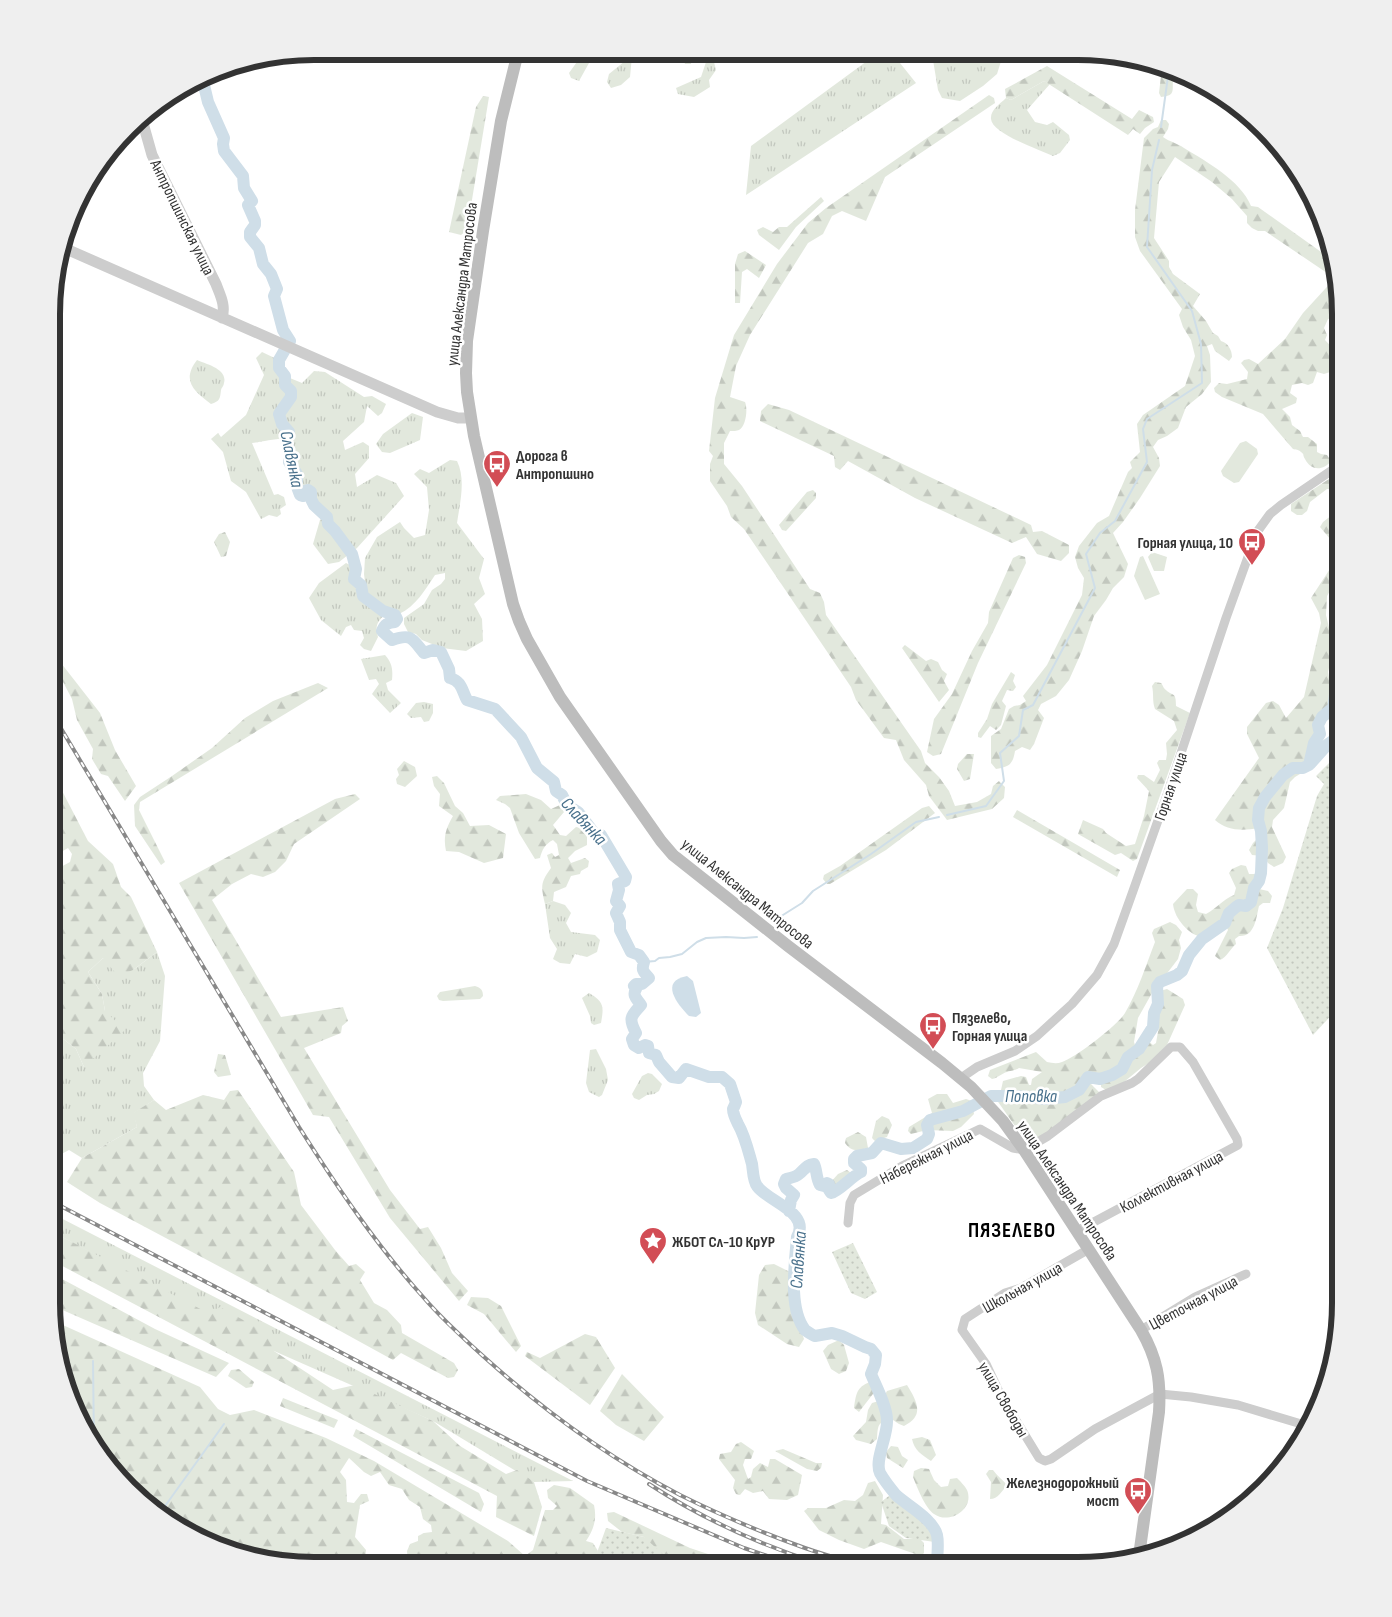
<svg xmlns="http://www.w3.org/2000/svg" width="1392" height="1617" font-family="'Sofia Sans Condensed',sans-serif">
<style>
.grass{fill:url(#grass-tufts)}
.forest{fill:url(#forest-firs)}
.park{fill:#e2e8dd}
.garden{fill:url(#garden-dots)}
.water{fill:#cfdee8}
.lines{fill:none;stroke-linecap:round;stroke-linejoin:round}
.stream{stroke:#cfdee8;stroke-width:2}
.river{stroke:#cfdee8;stroke-width:12}
.minor{stroke:#cdcdcd;stroke-width:9}
.tertiary{stroke:#cdcdcd;stroke-width:11}
.secondary{stroke:#bdbdbd;stroke-width:12}
.rail-casing{stroke:#888;stroke-width:4}
.rail{stroke:#fff;stroke-width:2;stroke-dasharray:5.5;stroke-linecap:butt}
.labels{text-anchor:middle;stroke-width:5;stroke-linejoin:round;paint-order:stroke}
.street-label{font-size:16px;fill:#333;stroke:#fff}
.poi-label{font-size:16px;font-weight:bold;fill:#333;stroke:#fff;text-anchor:start}
.water-label{font-size:18px;font-style:italic;fill:#49718c;stroke:#fff}
.district-label{font-size:21px;font-weight:bold;letter-spacing:1px;fill:#000;stroke:#fff}
.rim{fill:none;stroke:#333;stroke-width:6}
</style>
<defs>
<pattern id="grass-tufts" width="24" height="20" patternUnits="userSpaceOnUse" patternTransform="scale(1.25)"><rect width="24" height="20" fill="#e2e8dd"/><path d="M3 7l-1-3M5 7V3M7 7l1-3M15 17l-1-3M17 17v-4M19 17l1-3" fill="none" stroke="#c2c7be"/></pattern>
<pattern id="forest-firs" width="22" height="20" patternUnits="userSpaceOnUse" patternTransform="scale(1.25)"><rect width="22" height="20" fill="#e2e8dd"/><path d="M5 1l3.5 6h-7zM16 11l3.5 6h-7z" fill="#c2c7be"/></pattern>
<pattern id="garden-dots" width="8" height="8" patternUnits="userSpaceOnUse" patternTransform="scale(1.25)"><rect width="8" height="8" fill="#e2e8dd"/><path d="M2 2h.1M6 6h.1" fill="none" stroke="#c2c7be" stroke-width="1.8" stroke-linecap="round"/></pattern>
</defs>
<rect width="100%" height="100%" fill="#fff"/>
<path class="grass" d="M584 52H629L632 56 630 77 621 85 611 88 607 82 609 74 625 61 622 57 614 58 602 55 589 63 579 81 571 78 569 73Z
M670 52H719L714 62 716 70 709 80 710 87 694 97 678 94 676 88 701 77 706 62 698 53 692 55 691 64H685L682 55 674 56Z
M878 53H892L916 83 746 195 751 146Z
M938 53H993L1002 58 997 74 983 86 960 101 942 98 938 90 933 60Z
M1044 81 1050 84 1027 110 1035 122 1047 125 1053 122 1069 135 1070 140 1060 153 1053 156C1041 150 992 134 991 119 990 110 1000 104 1006 98L1011 100Z
M262 352 283 362 285 376 302 383 314 371 325 372 364 397 372 396 386 404 382 413 378 416 367 406 364 422 343 441 345 450 363 442 369 446V458L355 474 357 487 377 475 396 483 404 496 357 548 339 562 328 564 313 544 320 520 326 514 307 496 295 493 289 480 292 462 287 439C276 438 263 442 252 443L274 495 278 494 284 497 286 505 280 509 281 514 277 517 269 515 261 519 246 492 231 481 223 452 211 439 218 433 221 437 246 415 264 375 256 358Z
M197 360C206 364 228 369 224 383 224 386 221 388 221 390 220 399 220 401 211 404 194 391 181 381 197 360Z
M412 413 423 417 420 440 390 453 382 452 376 444 383 434Z
M450 460 457 461C466 479 460 503 457 523L484 559 479 578 485 594 474 604 482 619 483 641 466 651 442 648 422 640 416 634 408 632 404 624V618L424 604 432 590 441 584 445 579V573L435 575C425 590 416 606 399 614L388 611C379 621 374 623 378 637L371 651 364 649 360 645 364 638 362 631 354 630 351 625 346 627 341 636 321 620 309 598 319 583 346 563 352 566 360 593 366 590 364 574 365 558 377 537 400 522 404 528 414 538 425 535 429 510 427 487 414 474 420 469 429 473Z
M385 655C392 663 393 669 392 680L386 683 388 690 401 703 390 713 372 694 379 684 376 679 369 680 361 659Z
M424 702 433 704V713L429 721 424 722 421 717 411 718 407 714 416 703Z
M553 901 565 905 571 913 566 923 571 932 595 935 600 940 597 952 587 957 575 954 570 964 560 963 553 959 557 949 550 938 545 904Z
M157 952 165 976 160 1041 143 1073 144 1086 154 1100 134 1113 137 1127 82 1158 69 1150 52 1159V1030L76 1049 84 1067 105 1011 102 994 88 972 103 958 133 970Z
M589 993C604 1002 604 1006 601 1023L594 1025 591 1023 590 1016 582 998Z
M596 1049 606 1069 608 1080 602 1095 599 1097 589 1092 586 1083 590 1050Z
M648 1073 652 1074 662 1084 659 1091 654 1094 647 1095 639 1100 634 1098 632 1094 642 1076Z
M51 1213 573 1481 534 1482 433 1421 274 1351 51 1231Z"/>
<path class="forest" d="M1047 66 1132 119 1139 110 1153 117 1154 122 1145 128 1140 134 1133 129 1128 135 1044 81 1011 100 1006 98 1005 89Z
M1162 67 1176 71C1175 73 1173 76 1173 79 1172 90 1176 96 1161 97L1159 93Z
M989 95 994 98 995 103 885 177 866 221 842 211 832 216 823 234 808 243 750 335 736 366 730 397 745 402C748 409 746 426 739 430 737 431 733 431 730 431L724 443V464L742 486 810 589 820 593 824 602 826 615 921 751 925 763 939 777 949 791 955 806 977 802 991 794 993 786 999 781 1005 787 1004 798 992 809 947 820 929 796 926 785 904 760 896 740 884 738 856 700 851 687 744 529 731 517 727 506 710 481V464L713 456 709 451 715 398 734 335 777 264 808 223 826 208Z
M483 96 489 97 467 230 461 235 449 232 476 107Z
M1161 120H1166L1169 124 1168 129 1163 137C1170 142 1177 143 1184 148 1207 162 1240 180 1251 206L1258 207 1331 259 1332 265 1327 273 1265 231H1258L1252 228 1247 223V216L1232 199 1212 182 1175 157 1159 182 1154 238 1169 261V267L1173 274 1200 294 1193 306 1206 321 1213 333 1218 336 1221 341C1228 343 1232 350 1232 357L1229 361 1215 351 1212 344 1207 346 1210 355 1211 382 1202 394 1186 407 1178 428 1167 436 1158 440 1153 447 1159 458 1160 466 1140 498 1123 522 1113 533 1128 564 1124 577 1113 588 1106 600 1094 616 1082 651 1069 680 1056 696 1041 704 1038 710 1044 718 1034 744 1030 750 1022 747 1015 751C1013 764 1009 767 996 769L991 763V736L1001 729 1009 709 1014 706 1020 705 1026 701 1023 696 1047 665 1082 595 1084 578 1078 568 1075 557 1079 546 1097 523 1109 516 1128 472 1132 468 1130 462 1140 452 1137 424 1143 415 1185 386 1195 356 1191 340 1183 327 1179 315 1182 309 1140 251 1135 237V210L1144 138 1153 129 1158 127Z
M821 197 824 201 796 227 779 250 759 235 757 230 763 227 773 232 779 227H787Z
M745 251 766 265 759 278 747 269 742 272 740 303H735V264L738 254Z
M1336 277 1341 325 1331 318 1328 319 1324 328 1327 335 1325 340 1341 357V372L1332 366 1330 372 1324 374 1317 372 1313 383 1308 385 1302 383 1292 385 1290 393 1297 398 1296 403 1282 409 1290 417 1292 425 1300 431 1303 437H1308L1317 444V452L1321 454 1327 455 1331 461C1323 471 1311 471 1305 459 1302 454 1305 455 1301 452 1298 449 1296 450 1293 449L1263 414 1222 397 1215 392 1214 388 1219 383 1227 384 1247 379 1248 372 1241 363 1244 360 1249 359 1258 364 1285 339 1303 313Z
M768 404 789 410 1031 525 1033 532 1042 531 1069 545V553L1061 561 1037 554 1026 537 1012 543 915 498 848 461 840 470 835 467 834 456 760 421 761 411Z
M1341 471V503L1335 500 1333 489H1327L1310 502 1307 511 1302 515H1297L1291 511V504Z
M813 490 816 493V498L786 531 782 530 779 525 807 492Z
M1332 515 1338 517 1341 516V587L1331 589 1327 596 1326 615 1331 636 1335 643 1328 672 1329 678 1335 684 1341 680V691L1327 706 1318 720 1305 771 1295 777 1290 782 1284 808 1273 820 1272 827 1286 857 1283 863 1274 867 1268 863 1264 856 1252 855 1249 850 1253 843 1261 835 1258 828C1243 831 1227 831 1215 820L1259 758 1247 734V727L1266 703 1273 701 1279 705 1286 718 1304 697 1321 623 1319 613 1311 598 1339 555 1336 546 1320 527 1323 522Z
M225 532 230 542 226 556 221 557 214 542 219 534Z
M1019 555 1025 557 1026 563 978 663 941 754 933 756 927 752 934 719 952 694 972 651 988 623 989 612 1013 558Z
M905 645 926 661 931 659 938 662 942 670 947 674 944 681 949 690 939 702 902 648Z
M53 647 61 663 100 713 115 750 136 786 125 801 108 776 101 774 92 759 93 749 77 720 72 699 53 663Z
M1011 672 1015 675 1013 681 1016 687 1013 691 1007 690 1002 701 1006 706 1001 725 996 730 990 726 981 738 978 737V733L987 719 992 704Z
M1155 682 1161 683C1163 685 1163 688 1166 690 1173 697 1176 691 1176 706L1190 713 1137 859 1133 861 1121 853 1115 855 1078 834 1083 820 1103 829 1106 833 1126 846 1135 844 1144 816 1149 791 1137 778 1138 775H1144L1154 782 1160 770 1157 763 1159 760H1166L1167 754 1166 743 1177 730 1174 721 1155 709C1152 701 1154 694 1152 686Z
M318 683 328 688 140 802 139 810 165 862 161 865 135 826 134 805 140 797 172 776 212 748 245 718 273 701Z
M967 754H974L970 779 964 781 957 769 958 764Z
M404 761 415 767 417 776 405 787 397 784 396 779 399 775 397 769Z
M52 774 58 783 88 841 113 864 121 887 131 897 157 952 133 970 118 976 103 958 88 972 102 994 105 1011 125 1030 84 1067 76 1049 52 1030V883L57 869 70 862 72 854 68 848 54 856 59 839 52 822Z
M437 776 444 783 455 806 463 813 470 826 489 825 506 834 503 858 484 863 459 852 446 851C443 837 446 828 453 816L439 806 440 794 434 786 432 777Z
M355 794 360 799 294 844 286 861 275 872 263 877 251 874 232 884 212 900 281 1017 343 1007 348 1021 342 1026 341 1033 304 1048 390 1190 420 1229 428 1227 441 1248 452 1273 468 1291 459 1301 390 1218 329 1117 313 1115 179 883 335 799Z
M526 794 541 800 551 809 560 805 564 807V812L553 825 560 835 566 836 576 827 581 828 587 837V845L575 851 568 858 571 863 585 858 589 861 588 867 581 871 580 874 571 876 566 887 554 892 553 901 545 904C541 887 540 883 551 868L547 855 552 853 555 857 559 855 557 844 553 840C545 844 542 850 540 858L535 859 519 833 510 808 505 804 496 800 500 796Z
M929 806 935 813 886 850 830 884H827L823 879 824 875 840 866 922 808Z
M1017 810 1120 870 1117 877 1013 817Z
M1241 865 1246 866 1249 874H1255L1257 879 1255 885 1259 889 1268 891 1272 896 1270 903H1263L1259 906C1256 918 1255 937 1239 936L1235 939 1236 944C1230 949 1227 957 1220 960L1215 956 1228 930 1226 926 1214 937C1209 937 1202 938 1198 936 1186 932 1174 916 1173 904L1187 889H1193L1198 894 1196 905 1198 912 1206 914C1217 908 1222 900 1234 895L1236 888 1229 873 1232 869Z
M1170 922 1176 925 1182 932 1179 940 1181 948 1178 959 1152 993 1138 1018 1134 1042 1136 1048 1141 1049 1148 1041 1153 1045 1156 1043 1159 1026 1157 1018 1160 991 1167 989 1183 999 1185 1005 1167 1045 1152 1061 1141 1068 1124 1082 1106 1090 1101 1087V1077L1098 1075 1087 1077 1074 1089V1092L1078 1094C1084 1091 1084 1086 1090 1083L1100 1093 1050 1132 1031 1140 1022 1136 996 1099 997 1093 1001 1090 1003 1081 1021 1076 1026 1077 1029 1085H1031L1032 1079 1042 1072 1019 1068C1014 1071 1013 1070 1007 1072 1002 1073 998 1078 992 1079L988 1076 990 1070 1036 1052 1047 1062C1052 1063 1057 1064 1062 1062 1075 1058 1118 1025 1125 1013 1138 991 1146 965 1155 942L1152 933 1154 929Z
M475 986C481 988 483 990 483 996L480 999 443 1001 439 1000 437 996 440 992Z
M218 1054 225 1055 231 1075 218 1077 214 1072Z
M238 1090 294 1172 301 1205 335 1250 349 1266 356 1264 365 1272 360 1280 374 1303 387 1310 401 1325 402 1333 454 1363 458 1370 454 1377 448 1378 401 1353 393 1360 333 1327 100 1203 67 1182 82 1158 137 1127 133 1113 154 1100 166 1110 203 1095 224 1100 230 1091Z
M937 1094H947L953 1103 966 1099 972 1101 974 1114 961 1127 953 1131 927 1130 911 1134 908 1131 909 1127 932 1113 928 1099Z
M882 1116 889 1119 892 1125 887 1137 875 1141 872 1138 876 1121Z
M858 1132 866 1137 868 1148C858 1151 851 1152 845 1143L846 1138Z
M847 1170 851 1173 854 1180 846 1186 836 1190 830 1183 838 1174Z
M51 1231 210 1314 220 1307 270 1335 274 1351 333 1390 355 1385 433 1421 460 1446 506 1474 517 1470 534 1482 542 1507 534 1536 496 1517 497 1496 51 1260Z
M774 1264 790 1272 793 1308 804 1339 799 1347 787 1344 758 1325 755 1313 759 1275 765 1265Z
M51 1273 155 1329 229 1363 216 1377 51 1305Z
M471 1297 488 1298 501 1306 521 1346 516 1352 484 1314 467 1305Z
M54 1321 200 1387 218 1409 230 1415 254 1410 326 1438 374 1461 508 1541 525 1556 533 1550 545 1510H553L557 1506 548 1498 547 1490 554 1485 570 1488 594 1505C597 1519 594 1529 586 1541L593 1543 598 1551 594 1561 582 1565H566L562 1560 553 1561 552 1565H406L408 1564 407 1551 410 1544 418 1541V1536L424 1533 432 1532 431 1525 423 1519 420 1507 409 1500 402 1489 389 1485 380 1472 371 1476 364 1472 349 1458 340 1472 346 1480 347 1502 354 1503 361 1494H367L369 1501 360 1505 355 1537 366 1550 365 1558 369 1562 374 1559 381 1558 388 1565H297L230 1552 183 1530 128 1488 87 1434 60 1371Z
M585 1334 596 1337 615 1368 590 1405 525 1356 527 1352 540 1358Z
M839 1340 844 1345 849 1363 846 1371 839 1374 831 1369 823 1351 828 1345Z
M239 1369 254 1382 252 1387 246 1388 228 1376 231 1370Z
M622 1374 664 1417 644 1441 616 1425 600 1411Z
M870 1382 876 1390 859 1412 854 1408C856 1395 856 1387 870 1382Z
M907 1385C917 1401 925 1416 904 1426L899 1424 890 1418C877 1423 878 1426 877 1439L871 1444 856 1440 853 1436 866 1422 868 1410 872 1403 882 1400 887 1391Z
M283 1398 338 1420 334 1428 280 1406Z
M356 1429 479 1493 484 1504 481 1512 353 1436Z
M922 1437 930 1440 936 1455 931 1461C922 1455 914 1450 912 1439Z
M741 1442 754 1451 751 1459H745L743 1465 748 1479 751 1477 753 1469 760 1463 768 1467 770 1459H775L802 1475 798 1495 787 1500 769 1499 763 1491 753 1493 745 1489 740 1495 736 1494 733 1488 735 1480 719 1459 720 1454 731 1452 736 1444Z
M891 1446 898 1447 902 1456 908 1460 903 1468 887 1458 886 1452Z
M783 1449 816 1463H822L821 1468 817 1471 807 1469 775 1451Z
M921 1468 929 1469 934 1480 941 1487 948 1486 950 1479 957 1478C960 1481 965 1486 967 1490 975 1509 949 1525 934 1514 925 1508 917 1487 913 1477L914 1471Z
M989 1470H993C997 1476 1002 1479 1007 1485 1002 1491 998 1499 990 1499L991 1482 986 1474Z
M875 1481 883 1495 881 1524 886 1525 904 1539H920L924 1543V1553L921 1556 881 1542 864 1549 839 1540 819 1530 804 1511 808 1508H826L844 1500 855 1501 863 1495 868 1483Z
M614 1512 690 1548 726 1560 731 1565H653L644 1537 622 1532 608 1521 607 1513Z"/>
<path class="park" d="M1246 441 1257 449 1258 454 1239 482 1234 483 1223 476 1221 471 1240 443Z
M1152 552 1167 557 1164 571H1154L1148 557Z
M1143 556 1160 594 1145 600 1134 576 1140 557Z"/>
<path class="garden" d="M1339 753 1340 755V1006L1313 1035 1267 948 1283 908 1317 796 1324 784 1316 776Z
M853 1243 877 1292 865 1299 851 1293 832 1252Z
M890 1495 933 1530 935 1542 906 1538 889 1526 881 1502Z
M606 1528 644 1537 675 1565H598L594 1561Z"/>
<path class="water" d="M687 976 693 981 701 1013 696 1017 689 1016C677 1004 659 981 687 976Z"/>
<g class="lines">
<path class="stream" d="M1161 127 1169 69
M947 815 986 806 1004 781 1000 753 1019 736 1023 710 1033 705 1095 588 1086 554 1100 533 1115 521 1147 462 1143 429 1147 419 1202 383 1201 344 1192 311 1147 247 1152 170 1159 140
M775 920 802 903 813 891 871 854 916 822 939 817
M644 962 655 961 659 958 670 957 682 954 697 942 706 938 726 937 744 938 757 937
M93 1361 94 1444
M160 1513 224 1424
M937 1560 945 1557 960 1565"/>
<path class="river" d="M203 81 208 102 224 138 223 144 224 151 243 176 244 188 252 201 248 205 255 221V225L250 232V237L259 248 263 264 271 274 277 289 274 296 283 330 290 341 279 360V368L285 376V385L291 391V397L279 414 282 424 289 432 286 440 290 453 289 462 297 474V487L300 495 303 496 305 491 308 490 311 492V499L314 505 327 517 328 524 335 531 352 554 356 569 354 579 361 585 363 596 383 611 395 615 397 619 395 622C387 623 385 624 382 631L392 640C412 633 412 639 424 653L433 650 441 652 449 669 450 678C462 681 462 691 467 700L495 709 521 737 537 768 554 782 556 791 562 795 567 805 578 812 594 833 601 835 626 877 625 881 618 884 619 890 616 901 620 906 616 913 620 922V930L631 952 639 955 644 962C641 971 644 972 649 978L642 984H636L634 986 636 989C632 996 637 999 641 1005 631 1016 628 1018 636 1033L632 1039 634 1045 639 1048 645 1045 648 1046 649 1053 656 1055 659 1062 672 1077 679 1078 686 1069 709 1077H722L730 1084 736 1102C735 1105 734 1107 733 1109 733 1114 736 1120 738 1124 745 1136 748 1150 752 1164 753 1170 753 1181 757 1186 768 1202 811 1212 797 1237 795 1263 788 1308 805 1330 808 1332 812 1335 815 1336L832 1333 842 1336 865 1347 871 1349 876 1355 875 1364 871 1374C876 1386 887 1407 887 1420 888 1436 874 1460 880 1473 884 1480 891 1489 896 1495 908 1506 933 1519 937 1535 939 1544 937 1555 937 1565
M1310 764 1327 745 1341 735
M789 1211 791 1200 794 1195 786 1188 784 1184 786 1179C790 1178 796 1177 799 1174 805 1169 806 1165 814 1164 817 1170 816 1178 820 1185L824 1186 827 1183 829 1184V1190L831 1193C839 1191 851 1177 861 1172V1169L854 1163V1159L857 1156 872 1153 881 1143 901 1149 913 1148 927 1139 929 1134 927 1125 930 1120 963 1111 991 1096H1016L1045 1099 1065 1097 1079 1090 1088 1077 1100 1079 1112 1075 1122 1069 1128 1057 1139 1049 1153 1027 1154 1013 1158 1004 1157 986 1160 982 1177 975 1182 971 1189 955 1202 939 1225 923 1229 913 1236 907 1239 905 1246 906 1251 902 1254 888 1259 881 1261 873 1262 848 1261 831 1258 820 1259 808 1265 797 1283 775 1293 768H1303L1309 765 1314 743 1320 734 1318 725 1322 717 1333 708 1335 695 1341 689"/>
<path class="minor" d="M961 1078 977 1067 1015 1051 1037 1036 1072 1004 1097 975 1114 944 1133 891 1167 795 1226 618 1257 532 1270 514 1281 505 1341 464
M848 1223 850 1203 854 1195 902 1166 980 1129 1013 1148 1024 1150 1048 1136 1101 1096 1132 1083 1138 1079 1171 1047H1180L1193 1062 1237 1139 1238 1145 1077 1231
M1089 1249 1021 1288 1005 1293 965 1319 962 1330 986 1364 1001 1396 1039 1458 1045 1461 1051 1459 1095 1429 1160 1394 1191 1397 1238 1405 1308 1426
M1141 1330 1195 1297 1246 1274"/>
<path class="tertiary" d="M141 116 152 155 216 284C220 295 226 305 222 318
M64 248 437 412 458 418H471"/>
<path class="secondary" d="M518 52 501 121 483 231 467 341 466 373 467 392 474 436 513 604 519 621 527 639 560 697 661 841 673 855 788 946 942 1063 971 1087 1003 1121 1024 1150 1141 1330C1157 1358 1161 1379 1159 1412L1139 1556"/>
<defs>
<path id="rail" d="M53 715 299 1127C337 1187 377 1246 424 1298 442 1319 463 1338 483 1356 543 1410 609 1458 680 1495 720 1515 763 1533 805 1548 824 1555 844 1560 863 1565
M51 1201 587 1481 744 1548 794 1565
M649 1484C701 1518 763 1546 823 1565"/>
</defs>
<use href="#rail" class="rail-casing"/>
<use href="#rail" class="rail"/>
</g>
<defs>
<symbol id="bus-pin" viewBox="-11 -11 22 30"><path d="M0 17L-7.5 6A9.5 9.5 0 1 1 7.5 6Z" fill="#d24d55" stroke="#fff"/><path d="M-5-6H5V4H4V6H2V4H-2V6H-4V4H-5ZM-3.5-4V0h7V-4ZM-3.5 1.2v1.5H-2V1.2ZM2 1.2v1.5H3.5V1.2Z" fill="#fff"/></symbol>
<symbol id="sight-pin" viewBox="-11 -11 22 30"><path d="M0 17L-7.5 6A9.5 9.5 0 1 1 7.5 6Z" fill="#d24d55" stroke="#fff"/><path d="M0-6L1.8-2.2L6-1.7L2.9 1.2L3.7 5.4L0 3.3L-3.7 5.4L-2.9 1.2L-6-1.7L-1.8-2.2Z" fill="#fff"/></symbol>
</defs>
<g fill-rule="evenodd">
<use href="#bus-pin" x="481" y="448" width="32" height="43"/>
<use href="#bus-pin" x="1236" y="526" width="32" height="43"/>
<use href="#bus-pin" x="917" y="1010" width="32" height="43"/>
<use href="#sight-pin" x="637" y="1225" width="32" height="43"/>
<use href="#bus-pin" x="1122" y="1475" width="32" height="43"/>
</g>
<g class="labels">
<g class="street-label">
<text transform="translate(183 217) rotate(64)" y="6">Антропшинская улица</text>
<text transform="translate(461 284) rotate(-83)" y="6">улица Александра Матросова</text>
<text transform="translate(1170 786) rotate(-71)" y="6">Горная улица</text>
<text transform="translate(748 893) rotate(39)" y="6">улица Александра Матросова</text>
<text transform="translate(926 1156) rotate(-27)" y="6">Набережная улица</text>
<text transform="translate(1171 1181) rotate(-28)" y="6">Коллективная улица</text>
<text transform="translate(1068 1190) rotate(56)" y="6">улица Александра Матросова</text>
<text transform="translate(1022 1287) rotate(-29)" y="6">Школьная улица</text>
<text transform="translate(1193 1302) rotate(-28)" y="6">Цветочная улица</text>
<text transform="translate(1004 1399) rotate(60)" y="6">улица Свободы</text>
</g>
<g class="poi-label">
<text x="516" y="461">Дорога в<tspan x="516" dy="18">Антропшино</tspan></text>
<text x="1233" y="548" text-anchor="end">Горная улица, 10</text>
<text x="952" y="1023">Пязелево,<tspan x="952" dy="18">Горная улица</tspan></text>
<text x="672" y="1247">ЖБОТ Сл-10 КрУР</text>
<text x="1119" y="1488" text-anchor="end">Железнодорожный<tspan x="1119" dy="18">мост</tspan></text>
</g>
<g class="water-label">
<text transform="translate(292 459) rotate(78)" y="6">Славянка</text>
<text transform="translate(584 821) rotate(47)" y="6">Славянка</text>
<text x="1031" y="1102">Поповка</text>
<text transform="translate(798 1260) rotate(-86)" y="6">Славянка</text>
</g>
<g class="district-label">
<text x="1012" y="1237">ПЯЗЕЛЕВО</text>
</g>
</g>
<path d="M0 0H1392V1617H0ZM314 60H1078A254 254 0 0 1 1332 314V1303A254 254 0 0 1 1078 1557H314A254 254 0 0 1 60 1303V314A254 254 0 0 1 314 60Z" fill="#efefef" fill-rule="evenodd"/>
<path class="rim" d="M314 60H1078A254 254 0 0 1 1332 314V1303A254 254 0 0 1 1078 1557H314A254 254 0 0 1 60 1303V314A254 254 0 0 1 314 60Z"/>
</svg>
